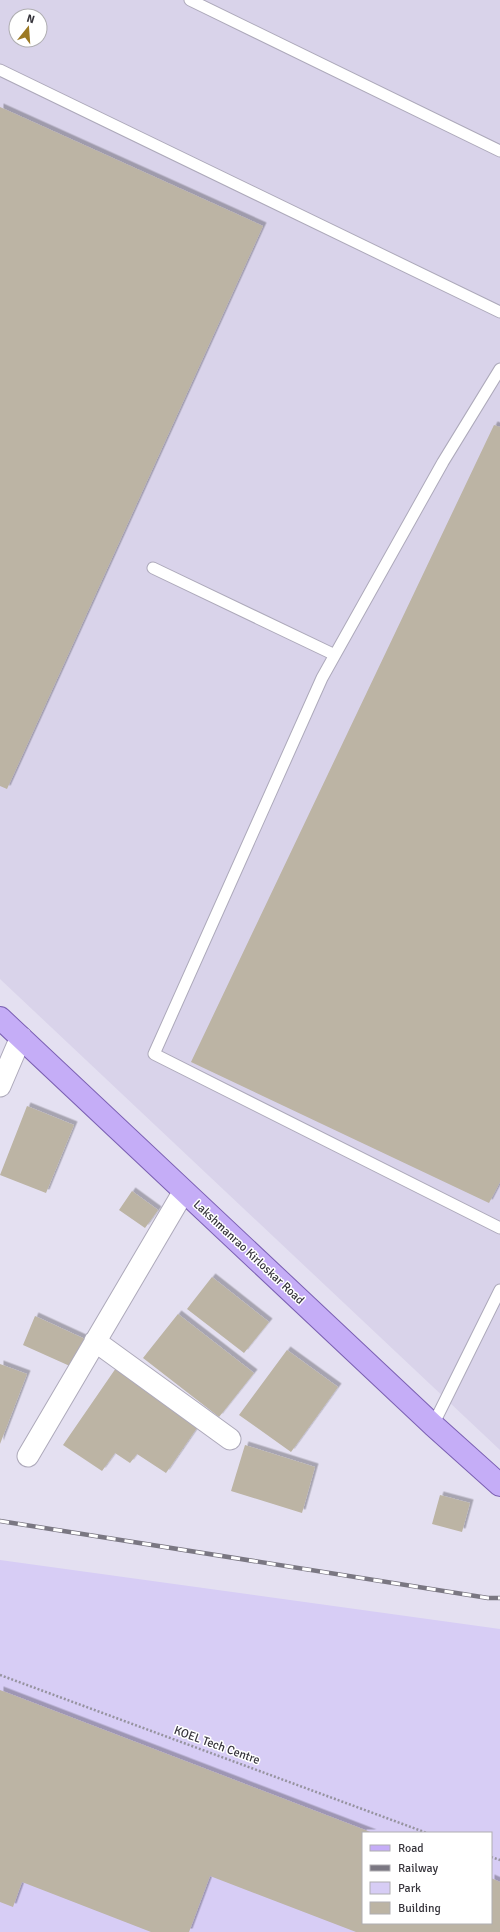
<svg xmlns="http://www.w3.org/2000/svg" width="500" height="1932" font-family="Signika,sans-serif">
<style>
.built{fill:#d9d3ea;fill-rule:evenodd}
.green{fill:#d7cdf5;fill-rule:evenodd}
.building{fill:#bcb4a4;filter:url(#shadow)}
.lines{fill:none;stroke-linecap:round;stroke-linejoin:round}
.service-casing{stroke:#ada9ba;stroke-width:13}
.minor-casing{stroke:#ada9ba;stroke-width:23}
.primary-casing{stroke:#7a5fb2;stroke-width:24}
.path{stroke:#96939f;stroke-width:2.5;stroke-dasharray:2 2;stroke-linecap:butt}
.service{stroke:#fff;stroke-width:11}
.minor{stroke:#fff;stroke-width:21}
.primary{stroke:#c5adf7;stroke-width:22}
.rail-casing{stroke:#7a7782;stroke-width:4.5}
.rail{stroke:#fff;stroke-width:3;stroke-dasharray:9;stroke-linecap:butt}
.labels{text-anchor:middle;stroke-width:3;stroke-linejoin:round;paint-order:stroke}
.street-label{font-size:12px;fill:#37353c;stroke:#fff}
</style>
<defs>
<filter id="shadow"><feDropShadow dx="3.5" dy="-3.5" stdDeviation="0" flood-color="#0004"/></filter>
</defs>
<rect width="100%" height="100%" fill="#e4e0f1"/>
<path class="built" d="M0 0H500V1450L0 979ZM16 16H40V40H16Z"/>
<path class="green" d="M0 1560 500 1629V1932H0ZM363 1833H491V1923H363Z"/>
<path class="building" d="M0 107 263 226 7 789 0 786Z
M494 425 500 427V1182L489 1203 191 1062Z
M27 1106 74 1125 46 1193 0 1175Z
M132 1191 158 1210 145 1228 119 1210Z
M212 1277 269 1322 244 1353 187 1309Z
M178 1314 254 1373 219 1417 143 1358Z
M35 1316 85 1339 72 1367 23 1345Z
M287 1350 338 1387 291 1452 239 1415Z
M0 1364 27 1374 0 1444Z
M116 1368 199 1425 166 1473 137 1454 130 1463 115 1453 102 1471 63 1445Z
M245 1445 315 1467 302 1513 231 1491Z
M440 1495 470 1503 462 1532 432 1524Z
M0 1690 373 1833H363V1923H491V1878L500 1882V1932H356L210 1876 189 1932H151L22 1882 13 1907 0 1902Z"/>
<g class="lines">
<defs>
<path id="service" d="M190 0 500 151
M0 70 500 312
M500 369 443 462 322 678 154 1054 500 1228
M153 568 335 655
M433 1425 500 1290"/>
<path id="minor" d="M0 1086 21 1037
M95 1341 230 1439
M28 1456 184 1191"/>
<path id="primary" d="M0 1018 433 1425 500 1485"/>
</defs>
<use href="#service" class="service-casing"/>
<use href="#minor" class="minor-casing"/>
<use href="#primary" class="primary-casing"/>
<path class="path" d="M0 1675 427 1833
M491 1857 500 1860"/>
<use href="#service" class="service"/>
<use href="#minor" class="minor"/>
<use href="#primary" class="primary"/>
<defs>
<path id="rail" d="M0 1521 488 1598H500"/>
</defs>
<use href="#rail" class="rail-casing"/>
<use href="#rail" class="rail"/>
</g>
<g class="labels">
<g class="street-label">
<text transform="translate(249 1252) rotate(43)" y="4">Lakshmanrao Kirloskar Road</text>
<text transform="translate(217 1745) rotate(20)" y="4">KOEL Tech Centre</text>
</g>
</g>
<rect x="362" y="1832" width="130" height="92" fill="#ffffff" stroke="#afaeb1"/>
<rect x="370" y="1845" width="20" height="6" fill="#c5adf7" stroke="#afaeb1"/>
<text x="398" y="1852" font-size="12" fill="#37353c">Road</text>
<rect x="370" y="1865" width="20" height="6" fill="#7a7782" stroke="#afaeb1"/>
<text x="398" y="1872" font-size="12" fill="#37353c">Railway</text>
<rect x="370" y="1882" width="20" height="12" fill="#d7cdf5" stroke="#afaeb1"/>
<text x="398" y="1892" font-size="12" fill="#37353c">Park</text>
<rect x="370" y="1902" width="20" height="12" fill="#bcb4a4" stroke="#afaeb1"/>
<text x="398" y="1912" font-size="12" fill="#37353c">Building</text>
<g transform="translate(28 28) rotate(17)"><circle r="19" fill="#ffffff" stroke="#afaeb1"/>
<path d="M0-3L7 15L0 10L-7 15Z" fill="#9c7923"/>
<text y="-6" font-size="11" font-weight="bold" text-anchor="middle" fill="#37353c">N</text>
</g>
</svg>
